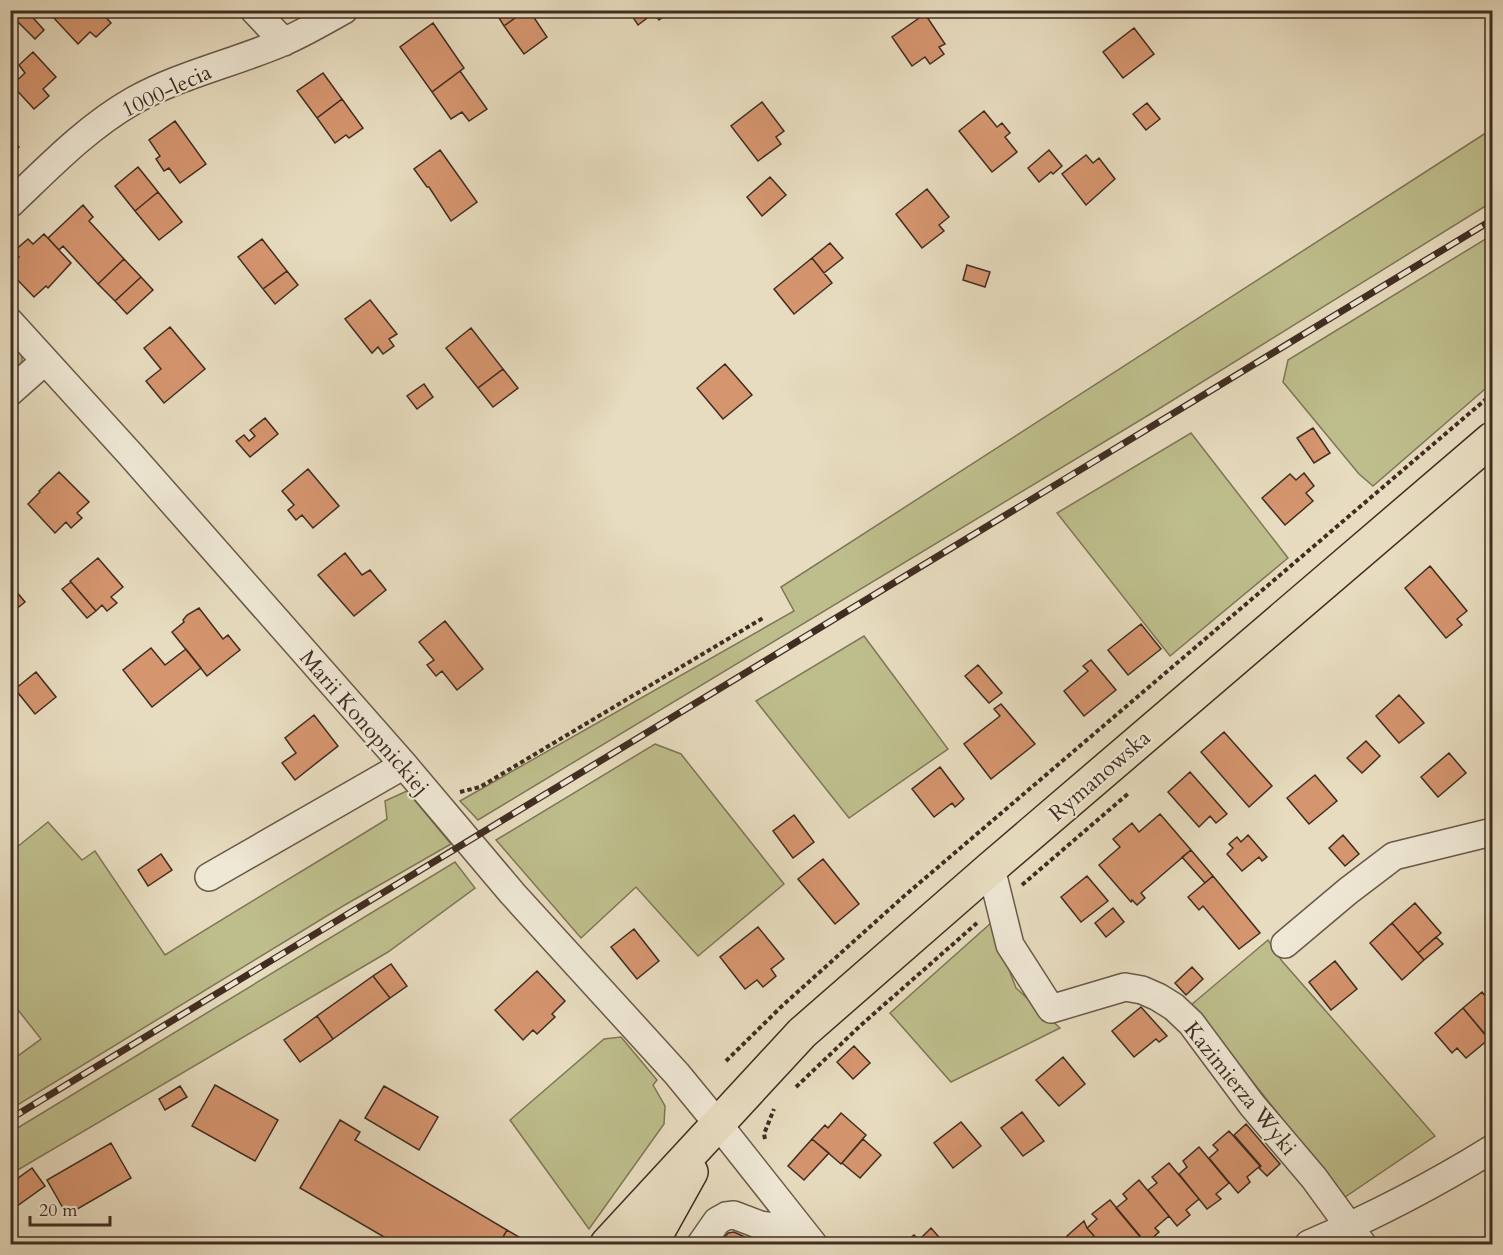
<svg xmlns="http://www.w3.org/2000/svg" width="1503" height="1255" font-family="Cardo,serif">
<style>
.green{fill:#bebe8c;stroke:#7f7657;stroke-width:1.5}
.building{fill:#d5956f;stroke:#402d22;stroke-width:1.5}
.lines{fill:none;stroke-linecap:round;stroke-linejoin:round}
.minor-casing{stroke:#6a5949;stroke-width:30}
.major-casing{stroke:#402d22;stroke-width:36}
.path{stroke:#402d22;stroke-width:4;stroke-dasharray:4.5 3;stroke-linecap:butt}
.minor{stroke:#efe8d5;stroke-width:27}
.major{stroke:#e7dcbf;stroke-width:33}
.rail-casing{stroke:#402d22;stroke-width:7}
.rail{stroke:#efe8d5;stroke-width:4.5;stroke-dasharray:14;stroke-linecap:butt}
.labels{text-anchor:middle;stroke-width:4.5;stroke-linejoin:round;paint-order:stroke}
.street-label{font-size:22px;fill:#402d22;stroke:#efe8d5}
</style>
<rect width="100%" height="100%" fill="#e7dcbf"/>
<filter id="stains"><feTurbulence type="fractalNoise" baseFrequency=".00333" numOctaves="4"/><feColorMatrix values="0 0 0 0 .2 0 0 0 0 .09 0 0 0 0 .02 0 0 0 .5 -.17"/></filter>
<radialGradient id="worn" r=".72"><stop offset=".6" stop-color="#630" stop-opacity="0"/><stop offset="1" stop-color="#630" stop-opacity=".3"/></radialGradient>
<path class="green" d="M1492 129V202L1157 410 478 820 460 801 794 611 781 587Z
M1492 235V383L1373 486 1359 474 1283 382 1288 360Z
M11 342 22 352V362L11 376Z
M1191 433 1288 558 1170 656 1057 513Z
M864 636 948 749 849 818 756 701Z
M655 744 681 754 784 884 698 956 636 887 581 938 496 840Z
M407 791 451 844 343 906 11 1109V1061L41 1039 11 1001V852L48 822 82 860 95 851 165 955C238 909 313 865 387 819L385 801Z
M455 862 475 888 388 952 11 1174V1132Z
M991 923 1016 988 1060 1028 951 1082 890 1013Z
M1268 940 1282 961 1435 1136 1345 1197 1191 1005Z
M621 1037 657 1080 653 1085 665 1106 664 1124 589 1229 510 1120 604 1039Z"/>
<path class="building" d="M14 10H26L44 30 35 39 10 14Z
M57 10H99L111 23 96 37 90 32 78 44 52 16Z
M494 10H526L504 26Z
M526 10H529L547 37 524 54 504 26Z
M639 10H668L670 12 659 20 654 13 638 25 632 16Z
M925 14 945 44 939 47 944 54 930 64 925 57 912 66 892 37Z
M433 23 464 68 432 92 400 47Z
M1134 28 1154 54 1123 78 1103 52Z
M33 52 56 77 43 89 49 96 34 109 12 85 25 73 19 65Z
M460 71 487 109 469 121 462 112 451 119 432 92Z
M323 73 342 99 317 118 297 91Z
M342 99 363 128 349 138 346 135 335 143 317 118Z
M762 102 784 131 776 137 781 144 758 161 731 126Z
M1147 103 1160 119 1146 130 1133 114Z
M984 111 997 127 1002 123 1010 133 1005 137 1017 152 992 172 959 131Z
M175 121 206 164 180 183 169 168 164 171 156 159 160 156 149 140Z
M10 138 19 147 10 155Z
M440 150 477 202 451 221 429 187H427L414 169Z
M1049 150 1062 166 1053 174 1051 172 1039 182 1028 168Z
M1086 155 1093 163 1099 158 1115 179 1086 205 1062 174Z
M138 167 158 192 135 211 115 186Z
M770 177 786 195 762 216 747 197Z
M927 189 949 217 939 225 944 231 922 248 896 214Z
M158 192 182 222 159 240 135 211Z
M83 205 93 217 89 221 124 259 98 284 63 246 59 250 48 238Z
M44 234 71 263 48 288 46 286 34 297 10 272V265L19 257 14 251 28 239 33 244Z
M262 239 287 271 263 289 238 257Z
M830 243 843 258 824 273 812 258Z
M812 258 832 283 794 314 774 289Z
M124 259 141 277 115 301 98 284Z
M967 265 990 272 985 287 963 280Z
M287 271 298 285 275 304 263 289Z
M141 277 153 290 127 314 115 301Z
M370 300 397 334 389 339 394 346 383 354 378 347 372 353 345 319Z
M170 327 205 369 164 403 146 381 161 369 144 348Z
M471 328 503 369 478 388 446 348Z
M725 364 752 395 723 419 697 388Z
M503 369 518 388 493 407 478 388Z
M424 384 433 397 417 409 407 396Z
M265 418 278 434 250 457 236 441 244 435 249 441 255 436 250 430Z
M1313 428 1330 453 1314 463 1297 438Z
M308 469 339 506 313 528 302 515 296 520 288 510 294 505 282 491Z
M59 472 89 502 77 513 82 518 71 528 66 522 55 533 28 504 40 492 39 491Z
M1304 473 1314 486 1306 493 1313 501 1285 525 1262 498 1290 474 1296 480Z
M345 553 362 575 370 570 386 590 354 616 318 575Z
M98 558 123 587 111 597 117 603 107 611 102 605 96 611 70 581Z
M1430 566 1467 611 1457 619 1462 625 1446 638 1405 588Z
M71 582 96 611 87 618 62 589Z
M10 584 25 602 10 614Z
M199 608 223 639 228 635 240 650 207 676 172 632 184 622 183 620 187 615Z
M445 621 483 669 457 690 442 671 436 676 427 665 434 660 419 642Z
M1141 624 1161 649 1128 675 1108 650Z
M151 648 165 665 186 649 201 668 152 707 123 670Z
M1091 660 1116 690 1084 716 1064 691 1088 671 1083 666Z
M978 665 1002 693 989 703 965 676Z
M36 672 56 697 35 714 15 689Z
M1399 695 1424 723 1399 743 1376 716Z
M1001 704 1035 744 991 779 964 744 1000 716 994 709Z
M314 715 338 746 295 780 282 763 296 753 285 738Z
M1224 732 1272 786 1249 807 1201 752Z
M1366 741 1380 756 1362 773 1347 758Z
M1449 753 1466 773 1438 797 1421 777Z
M940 767 964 799 955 807 952 803 934 817 912 789Z
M1190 772 1227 814 1216 823 1210 816 1199 827 1168 792Z
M1315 775 1337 801 1309 824 1287 798Z
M10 808 16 816 10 821Z
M1160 814 1191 850 1141 893 1145 898 1137 905 1132 900 1131 902 1099 865 1120 847 1113 839 1132 823 1139 832Z
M794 815 814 842 793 858 773 831Z
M1248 835 1267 857 1262 861 1259 857 1242 871 1227 854 1233 848 1229 844 1237 837 1241 842Z
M1343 835 1359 854 1345 866 1329 848Z
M1191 850 1213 876 1205 883 1182 857Z
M161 854 172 870 148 886 138 870Z
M823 859 859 904 835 924 798 879Z
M1087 876 1108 901 1081 922 1061 897Z
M1213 876 1260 933 1239 949 1203 906 1199 910 1188 897Z
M1415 903 1441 933 1418 953 1392 923Z
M1113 908 1124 922 1106 937 1095 923Z
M1392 923 1424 960 1402 980 1370 943Z
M758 927 784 959 771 969 776 976 763 987 757 980 745 989 720 957Z
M634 929 659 961 637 979 611 947Z
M1436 937 1443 944 1424 960 1418 953Z
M1335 961 1357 989 1331 1010 1309 982Z
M391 964 407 986 390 998 373 976Z
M1192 967 1203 979 1186 995 1175 983Z
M537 971 565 1001 552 1014 555 1017 537 1034 533 1030 523 1040 495 1010Z
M373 976 390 998 333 1039 317 1016Z
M1482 992 1491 1003 1492 1002V1030L1486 1036 1463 1008Z
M1141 1007 1167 1036 1159 1042 1156 1039 1134 1057 1112 1031Z
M1463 1008 1489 1039 1466 1058 1457 1048 1452 1053 1435 1033Z
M317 1016 333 1039 300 1062 284 1040Z
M854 1046 870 1063 853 1079 837 1062Z
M1063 1057 1085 1084 1059 1106 1036 1080Z
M215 1085 278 1120 255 1161 192 1126Z
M180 1086 187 1097 165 1110 159 1099Z
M384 1086 438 1117 419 1150 365 1118Z
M1022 1112 1044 1141 1023 1156 1001 1128Z
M841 1113 866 1135 841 1164 812 1139 825 1125 828 1128Z
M340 1120 360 1132 355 1140 507 1230 499 1244H396L300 1188Z
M961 1122 981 1146 953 1168 934 1143Z
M1246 1124 1280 1164 1267 1176 1259 1168 1261 1166 1234 1135Z
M1229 1131 1260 1166 1247 1177 1250 1182 1238 1193 1209 1158 1218 1150 1213 1145Z
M812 1139 829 1153 804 1180 788 1166Z
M863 1139 881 1155 860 1178 842 1163Z
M111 1143 131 1178 67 1215 47 1180Z
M1199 1147 1229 1183 1216 1194 1221 1199 1207 1209 1179 1174 1187 1167 1183 1161Z
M1169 1163 1199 1199 1186 1210 1190 1215 1177 1226 1148 1190 1157 1183 1152 1177Z
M32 1168 45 1186 10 1211V1184Z
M1139 1180 1169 1216 1155 1228 1159 1232 1146 1244 1116 1208 1127 1199 1123 1194Z
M1110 1200 1140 1236 1130 1244H1101L1087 1228 1097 1219 1092 1214Z
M1084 1221 1087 1228 1101 1244H1068L1072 1241 1067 1236Z
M931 1228 945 1244H923L919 1240Z
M507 1230 531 1244H499Z
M734 1232 745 1237 751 1244H719L728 1233Z
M914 1235 923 1244H903Z
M10 1238 25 1244H10Z"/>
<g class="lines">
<defs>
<path id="minor" d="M254 10 284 42
M10 204C49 167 86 128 133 101 179 75 234 63 283 42 304 33 324 21 344 10
M10 322 131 455 404 765 512 893 677 1074 718 1124 813 1244
M10 392 45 361
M991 868 1010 945 1051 1009 1125 987 1142 990 1158 997 1174 1007 1191 1023 1252 1105 1314 1178 1362 1244
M209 877 404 765
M1285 944 1348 891 1394 856 1492 832
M701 1244 717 1221 726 1216 734 1215 760 1225 802 1230 799 1238
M1309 1244C1372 1217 1434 1185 1492 1149"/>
<path id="major" d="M607 1244 802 1033 991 868 1492 439
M651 1244 691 1172"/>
</defs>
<use href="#minor" class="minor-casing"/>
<use href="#major" class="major-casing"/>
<path class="path" d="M460 792 480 787 763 618
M1022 885 1130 792
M726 1061 782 1006 903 897 1492 394
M796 1087 861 1025 977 923
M765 1139 764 1134 774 1109"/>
<use href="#minor" class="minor"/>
<use href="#major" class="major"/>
<defs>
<path id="rail" d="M10 1119 1492 220"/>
</defs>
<use href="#rail" class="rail-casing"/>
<use href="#rail" class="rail"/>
</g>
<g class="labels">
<g class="street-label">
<text transform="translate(166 90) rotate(-25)" y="8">1000-lecia</text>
<text transform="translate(365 722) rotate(49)" y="8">Marii Konopnickiej</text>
<text transform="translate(1099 775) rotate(-41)" y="8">Rymanowska</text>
<text transform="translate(1241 1088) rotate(51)" y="8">Kazimierza Wyki</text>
</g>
</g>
<rect width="1503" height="1255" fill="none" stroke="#e7dcbf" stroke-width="36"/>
<rect x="12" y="12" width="1479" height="1231" fill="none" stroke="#402d22" stroke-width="3"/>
<rect x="18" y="18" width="1467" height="1219" fill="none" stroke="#402d22" stroke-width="1.5"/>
<path d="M30 1216v9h80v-9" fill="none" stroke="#402d22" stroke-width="3"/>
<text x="39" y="1216" font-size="18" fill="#402d22" stroke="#efe8d5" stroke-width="4.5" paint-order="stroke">20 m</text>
<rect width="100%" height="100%" filter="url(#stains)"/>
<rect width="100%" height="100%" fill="url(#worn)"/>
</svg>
